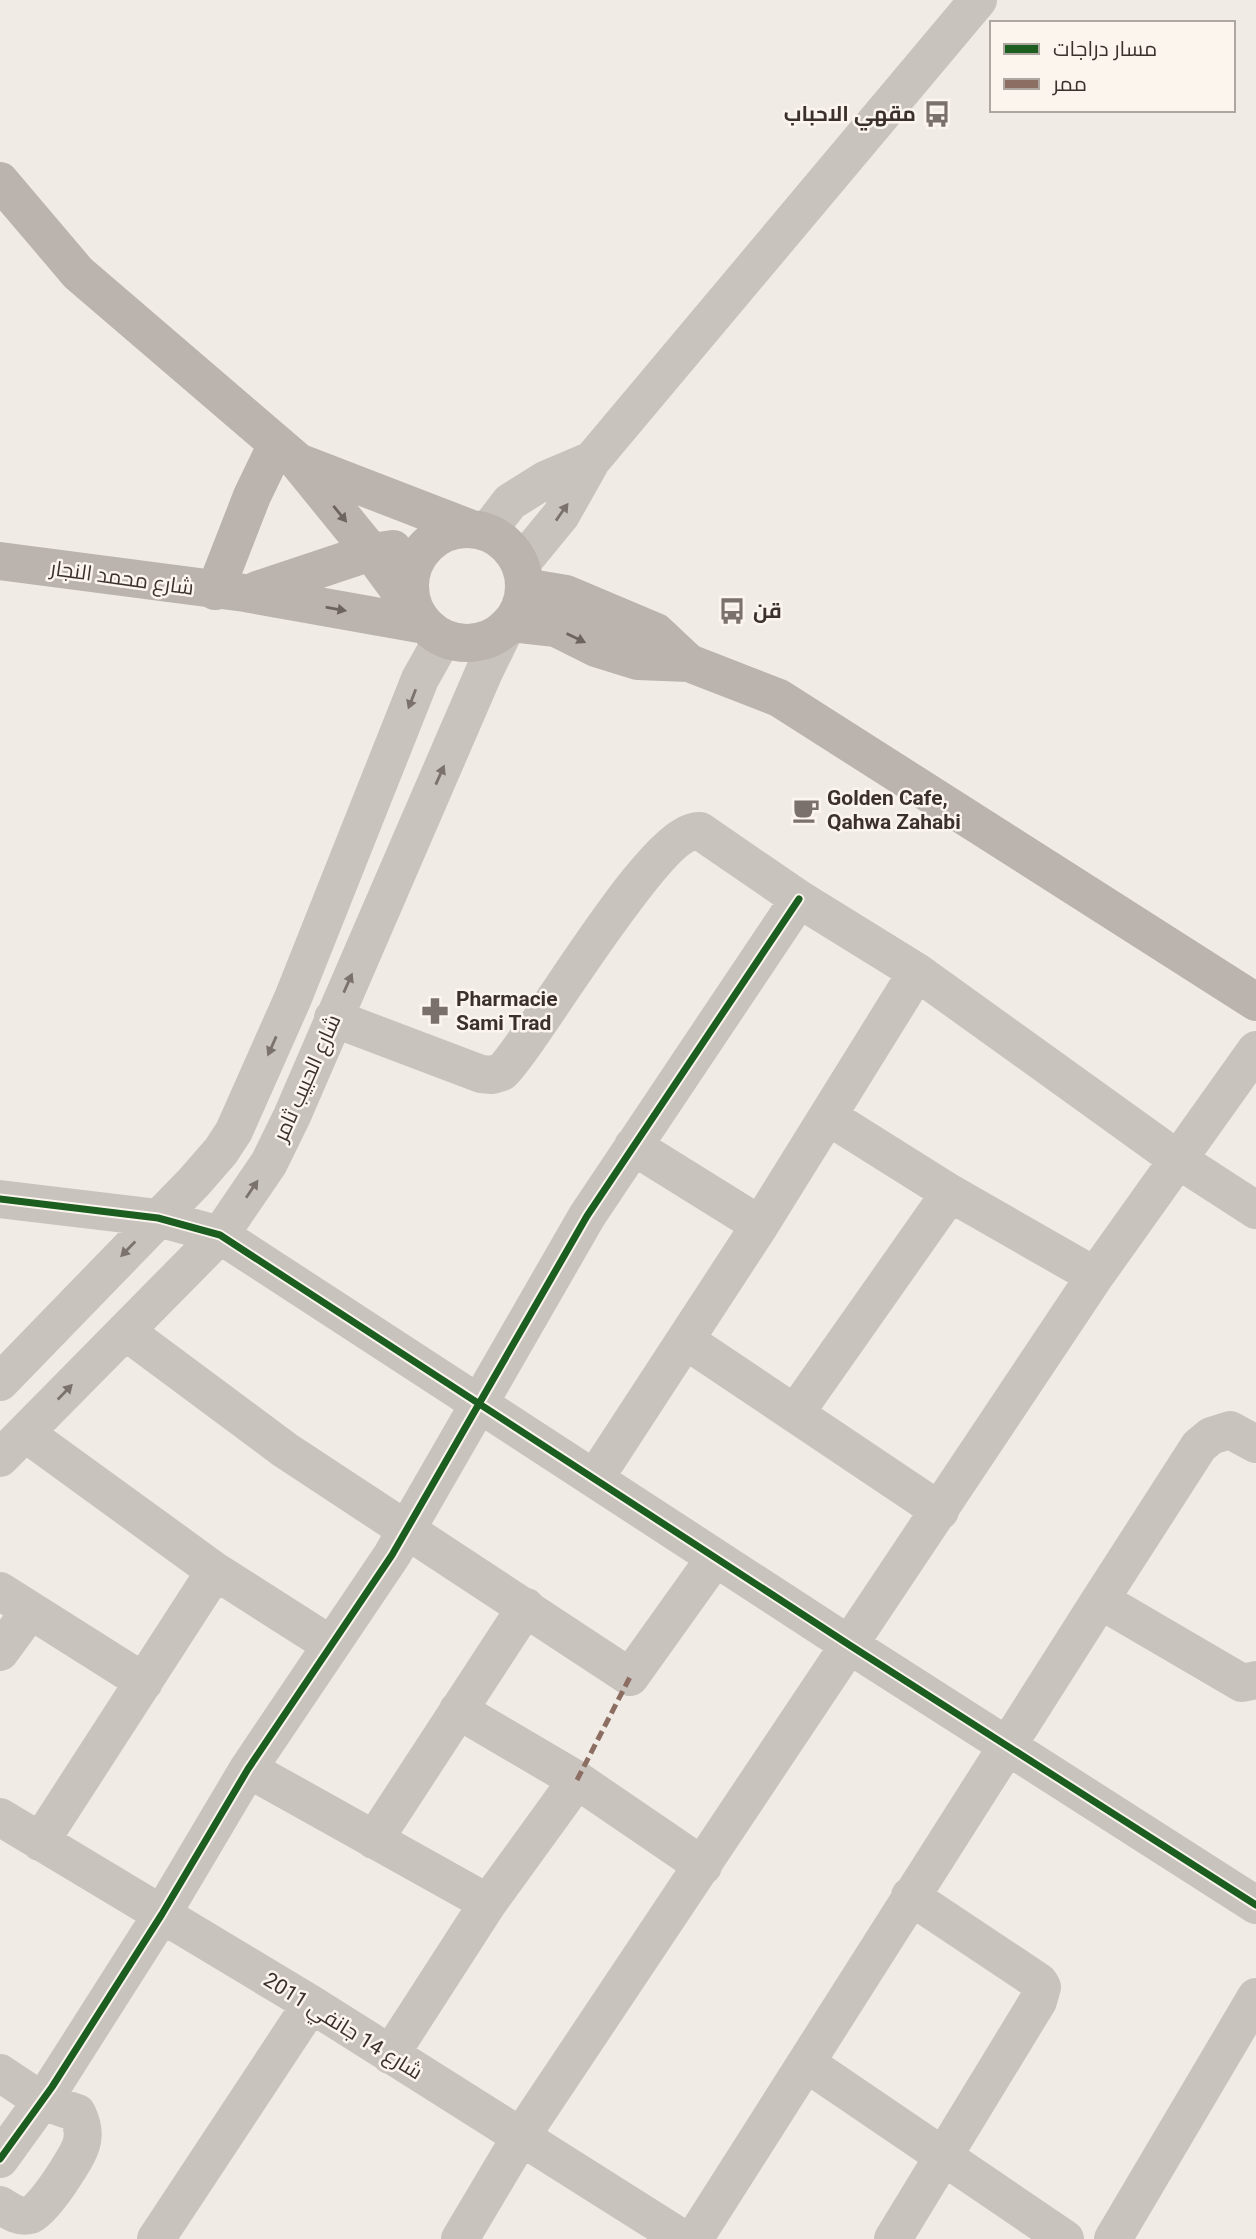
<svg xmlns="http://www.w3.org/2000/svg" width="1256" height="2239" font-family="Roboto,Cairo,sans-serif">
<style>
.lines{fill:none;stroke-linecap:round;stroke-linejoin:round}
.street{stroke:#c9c3be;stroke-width:38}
.secondary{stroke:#bab3ae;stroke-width:38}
.quiet{stroke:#8d6e63;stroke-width:5;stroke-dasharray:10 5;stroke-linecap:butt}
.cycleway-casing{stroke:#fbf5ee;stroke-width:11}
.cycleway{stroke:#1b5e20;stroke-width:7}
.oneway{fill:#7b726d}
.oneway2{fill:#6e645f}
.labels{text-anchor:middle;stroke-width:5;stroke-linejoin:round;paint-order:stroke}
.poi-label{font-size:21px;font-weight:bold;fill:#3b302b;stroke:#fbf5ee;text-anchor:start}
.street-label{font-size:21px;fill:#3b302b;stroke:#fbf5ee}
</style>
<rect width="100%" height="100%" fill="#f0ebe5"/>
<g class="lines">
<path class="street" d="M592 460 978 0
M487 532 510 502 545 480 592 460 561 515 520 565
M333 1018 481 1074 492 1075 502 1072C540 1032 655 827 700 831L799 899 917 972 1177 1159 1256 1210
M829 1117 950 1193 1095 1276
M633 1146 760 1225
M0 1199 158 1218 220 1235 851 1646 1256 1905
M125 1331 285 1450 630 1677 715 1558
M685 1340 940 1511
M0 1382 194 1182 221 1151 234 1131 293 998 420 679 443 638
M796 1412 950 1193
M25 1433 215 1571 331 1645
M1256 1444 1230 1430 1211 1436 1199 1446 1100 1600 1242 1683 1256 1680
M0 1458 220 1235 269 1163 292 1116 484 672 506 627
M595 1478 760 1225 917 972
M0 1591 144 1682
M0 1652 30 1611
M458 1710 577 1780 703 1866
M248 1769 488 1903
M0 1817 311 2004 683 2239
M374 1840 526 1607
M40 1842 215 1571
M390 2055 488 1903 577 1780
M806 2063 1065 2239
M0 2073 42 2101 77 2113C82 2123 85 2133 81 2145 77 2158 43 2211 30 2215 19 2218 10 2211 0 2205
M0 2159 52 2087 162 1914 248 1769 392 1555 587 1216 799 899
M156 2239 311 2004
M460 2239 520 2138 1095 1276 1256 1050
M694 2239 1100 1600
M893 2239 1038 2001 1042 1987 1039 1982 910 1896
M1113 2239 1256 1997"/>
<path class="secondary" d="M0 181 78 273 297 461 371 552 418 616
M298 462 469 528
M410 586a57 57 0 1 1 114 0a57 57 0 1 1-114 0Z
M0 561 245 593 425 625
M524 587 566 594 656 632 689 663
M257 590 371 552 393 549
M215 591 252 496 277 444
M511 623 556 628 596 648 638 661 689 663 779 698 1256 1002"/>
<path class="quiet" d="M577 1780 630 1677"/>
<defs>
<path id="cycleway" d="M0 1199 158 1218 220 1235 851 1646 1256 1905
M0 2159 52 2087 162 1914 248 1769 392 1555 587 1216 799 899"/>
</defs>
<use href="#cycleway" class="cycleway-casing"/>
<use href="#cycleway" class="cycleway"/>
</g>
<defs><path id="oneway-solid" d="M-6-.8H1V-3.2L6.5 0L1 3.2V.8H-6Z" transform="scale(1.75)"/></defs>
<g class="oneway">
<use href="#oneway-solid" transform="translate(562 512) rotate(-55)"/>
<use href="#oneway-solid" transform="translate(412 699) rotate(111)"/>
<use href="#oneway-solid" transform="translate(440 775) rotate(-66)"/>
<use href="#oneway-solid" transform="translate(348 983) rotate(-66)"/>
<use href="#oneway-solid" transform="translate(272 1046) rotate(114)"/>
<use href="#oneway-solid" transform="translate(252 1189) rotate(-56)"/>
<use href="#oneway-solid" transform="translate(128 1249) rotate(134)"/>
<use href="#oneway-solid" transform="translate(65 1392) rotate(-46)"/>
</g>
<g class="oneway2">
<use href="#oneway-solid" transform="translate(340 514) rotate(51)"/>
<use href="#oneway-solid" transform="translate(336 609) rotate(10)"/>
<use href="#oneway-solid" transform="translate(576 638) rotate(26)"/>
</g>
<defs>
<symbol id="bus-bare" viewBox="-9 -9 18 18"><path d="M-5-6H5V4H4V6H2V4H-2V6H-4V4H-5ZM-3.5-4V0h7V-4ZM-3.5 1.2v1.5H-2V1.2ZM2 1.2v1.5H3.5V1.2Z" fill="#7a716c" stroke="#fbf5ee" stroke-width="2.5" paint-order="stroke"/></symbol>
<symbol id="cafe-bare" viewBox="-9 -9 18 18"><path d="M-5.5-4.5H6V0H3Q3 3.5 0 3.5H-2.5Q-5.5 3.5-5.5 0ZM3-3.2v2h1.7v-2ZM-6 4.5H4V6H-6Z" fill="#7a716c" stroke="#fbf5ee" stroke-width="2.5" paint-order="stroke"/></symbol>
<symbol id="pharmacy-bare" viewBox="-9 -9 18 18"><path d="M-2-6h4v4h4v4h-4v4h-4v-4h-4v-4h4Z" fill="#7a716c" stroke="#fbf5ee" stroke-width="2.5" paint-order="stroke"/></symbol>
</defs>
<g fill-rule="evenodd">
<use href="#bus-bare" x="918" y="95" width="38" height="38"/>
<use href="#bus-bare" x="713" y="592" width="38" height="38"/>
<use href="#cafe-bare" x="787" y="791" width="38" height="38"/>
<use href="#pharmacy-bare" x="416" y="992" width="38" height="38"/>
</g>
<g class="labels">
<g class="poi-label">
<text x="916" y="121" text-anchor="end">مقهي الاحباب</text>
<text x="753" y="618">قن</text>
<text x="827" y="805">Golden Cafe,<tspan x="827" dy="24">Qahwa Zahabi</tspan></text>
<text x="456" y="1006">Pharmacie<tspan x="456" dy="24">Sami Trad</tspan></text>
</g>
<g class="street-label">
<text transform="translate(122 578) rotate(8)" y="7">شارع محمد النجار</text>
<text transform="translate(307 1078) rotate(-66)" y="7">شارع الحبيب ثامر</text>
<text transform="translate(343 2026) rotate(32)" y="7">شارع 14 جانفي 2011</text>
</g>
</g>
<rect x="990" y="21" width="245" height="91" fill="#fbf5ee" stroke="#aea6a0" stroke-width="2"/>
<rect x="1004" y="44" width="35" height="10" fill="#1b5e20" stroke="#aea6a0" stroke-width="2"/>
<text x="1053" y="56" font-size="21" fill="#3b302b">مسار دراجات</text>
<rect x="1004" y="79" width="35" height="10" fill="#8d6e63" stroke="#aea6a0" stroke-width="2"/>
<text x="1053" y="91" font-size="21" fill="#3b302b">ممر</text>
</svg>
